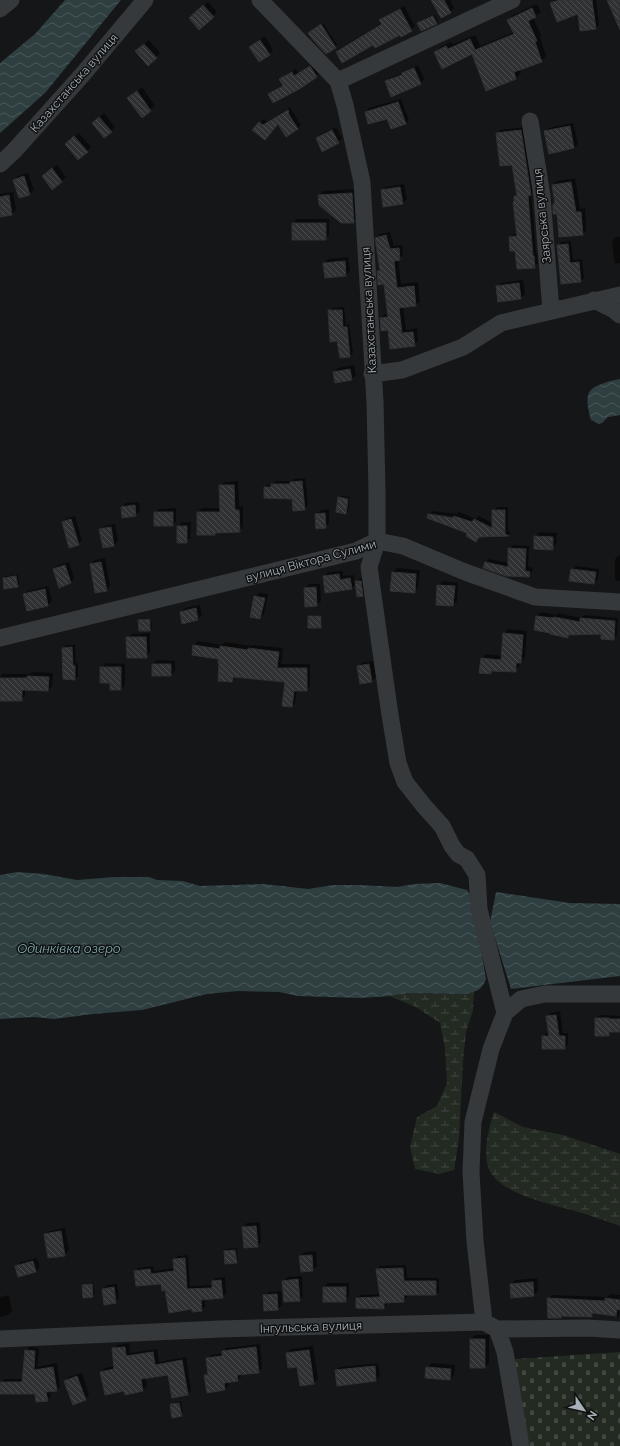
<svg xmlns="http://www.w3.org/2000/svg" width="620" height="1446" font-family="Raleway,sans-serif">
<style>
.wetland{fill:url(#wetland-marsh)}
.cemetery{fill:url(#cemetery-stones)}
.water{fill:url(#water-waves)}
.shadow{fill:#0007}
.building{fill:url(#building-back-hatch);stroke:#2f3133}
.lines{fill:none;stroke-linecap:round;stroke-linejoin:round}
.minor{stroke:#36393c;stroke-width:17}
.labels{text-anchor:middle;stroke-width:3;stroke-linejoin:round;paint-order:stroke}
.street-label{font-size:12px;fill:#a8b1b7;stroke:#101112}
.water-label{font-size:13px;font-style:italic;fill:#7faab1;stroke:#101112}
</style>
<defs>
<pattern id="wetland-marsh" width="20" height="14" patternUnits="userSpaceOnUse"><rect width="20" height="14" fill="#232a22"/><path d="M1 5h8M5 5V1M11 12h8M15 12V8" fill="none" stroke="#404640"/></pattern>
<pattern id="cemetery-stones" width="16" height="16" patternUnits="userSpaceOnUse"><rect width="16" height="16" fill="#232a22"/><path d="M2 7V4a2 2 0 0 1 4 0v3zM10 15v-3a2 2 0 0 1 4 0v3z" fill="#404640"/></pattern>
<pattern id="water-waves" width="16" height="10" patternUnits="userSpaceOnUse"><rect width="16" height="10" fill="#2f3e40"/><path d="M0 5q4-4 8 0t8 0" fill="none" stroke="#4a5859"/></pattern>
<pattern id="building-back-hatch" width="6" height="6" patternUnits="userSpaceOnUse"><rect width="6" height="6" fill="#303133"/><path d="M-1 5l2 2M0 0l6 6M5-1l2 2" fill="none" stroke="#4b4c4e"/></pattern>
</defs>
<rect width="100%" height="100%" fill="#151617"/>
<path class="wetland" d="M474 992 473 1011 466 1032 463 1062 459 1139 454 1170 439 1174 415 1169 410 1147 417 1117 437 1106 447 1083 445 1048 440 1023 416 1007 389 996 408 993 465 994Z
M494 1112 523 1127 563 1135 620 1154V1226C608 1222 595 1217 582 1213 556 1205 493 1195 487 1163 484 1145 489 1128 494 1112Z"/>
<path class="cemetery" d="M620 1352V1446H528L518 1402 515 1359Z"/>
<path class="water" d="M65 0H121L45 93 0 133V63L35 34Z
M620 379V415L608 417 602 423 599 424 591 420C589 413 584 396 591 390 595 385 613 380 620 379Z
M17 872 44 874 77 880 114 877H149L157 880 183 881 200 886 264 884 308 889 333 885H360L397 887 414 884 440 883 467 890 472 898 486 979C482 990 476 992 465 994L408 993 389 996 361 998 298 996 279 992 238 991 207 994 142 1010 93 1014 54 1019 34 1017 0 1019V875Z
M496 892 570 903 620 904V976L511 989 490 922Z"/>
<path class="shadow" d="M437 0H450L454 8 450 12Z
M555 0H596L599 24 596 28 579 12 551 4Z
M208 2 217 12 213 16 194 14Z
M537 4 541 12 533 18 541 35 540 37 546 56 541 61 519 69 521 73 516 78 487 89 473 53 435 52 440 47 451 42 453 44 475 35 480 46 514 32 508 20 513 15Z
M404 6 415 26 411 30 374 43 337 52 341 48 382 23 380 20 384 17Z
M435 15 438 22 436 23 420 22Z
M323 23 337 45 326 53 311 32Z
M265 36 273 50 269 54 251 47Z
M149 40 160 53 156 57 141 47Z
M314 63 320 72 301 87 270 94 283 85 280 80 284 76 296 69 298 73Z
M418 65 424 79 421 83 392 95 386 82 389 78 404 73Z
M142 87 155 106 142 116 129 98Z
M401 99 409 120 406 123 366 112 369 108Z
M291 107V109L301 125 298 129 279 123 254 130 263 119 267 122Z
M104 113 115 127 111 131 97 119Z
M573 123 578 144 574 148 550 153 545 132 549 128Z
M336 127 342 138 338 143 317 138 321 134Z
M524 127 534 191 531 194 536 253H537L538 263 534 267 516 250 510 237 514 234H518L515 196 517 194 513 164 497 133 500 130Z
M79 133 91 147 87 151 70 140Z
M57 165 66 177 52 188 43 176Z
M28 173 34 190 29 194 14 180 18 176Z
M575 178 580 209 585 208 586 230 583 234 558 213 554 205 556 202 553 185 557 181Z
M404 184 407 199 403 203 382 191 386 187Z
M356 189 357 218 353 222 319 195 323 191Z
M13 192 16 210 12 214 0 216V194Z
M297 219H329V235L325 239H293V223Z
M390 232 394 246 402 245 403 255 398 259 401 284 418 282 420 301 416 305 403 306 406 330 417 328 418 341 414 345 388 329 381 318 385 314H389L385 283 378 272 381 269 376 238 380 234Z
M616 237H620V263L615 264 612 241Z
M571 241 573 260 582 259 584 278 581 281 558 246 561 242Z
M348 257 350 271 346 275 324 263 328 259Z
M523 280 525 294 521 298 499 301 497 287 501 283Z
M344 307 346 325 349 324 353 353 350 356 338 340 329 311 332 308Z
M354 365 356 375 352 379 336 382 334 372 338 368Z
M305 478 308 505 305 509 293 498 265 487 268 484H272L276 481H292L294 479Z
M238 481 239 507 243 506V527L239 531 217 532 215 534 198 512 202 508H221L220 486 225 482Z
M341 496 350 497 348 511 346 513 339 498Z
M139 502 140 511 136 515 122 507 126 503Z
M497 507H508V531L511 532 508 535 480 536 476 540 468 533 429 515 430 514 435 516 458 519V517L430 513 433 511 457 514 459 512 476 519 479 516 493 523V511Z
M176 508V521L172 525 155 513 159 509Z
M329 509V523L325 527 316 514 321 510Z
M75 516 82 540 78 544 63 523 67 518Z
M182 522H191L190 538 186 542H178V526Z
M115 524 118 541 114 545 104 547 101 530 105 526Z
M539 532 557 533 556 544 552 549 535 537Z
M513 545 529 546 528 567 533 568 532 572 529 576 486 562 489 559 509 563V549Z
M620 555V581L615 580V559Z
M105 558 110 586 106 590 91 564 95 560Z
M69 562 74 578 70 583 54 569 58 565Z
M576 566 599 569 598 579 594 583 572 570Z
M397 568 420 570 418 587 414 592 393 572Z
M343 571V576L354 575 355 583 360 578 365 577 367 591 363 595 357 583 351 589 324 577 328 572Z
M18 575 19 584 17 586 4 578 5 576Z
M443 581 458 583 457 601 453 605 438 586Z
M309 584H320L321 601 317 605 305 589Z
M48 586 52 601 48 605 24 595 28 591Z
M259 593 268 594 264 614 260 618 255 597Z
M200 605 202 615 198 619 181 612 185 608Z
M541 612 557 615 558 613 581 618 584 615 618 618 617 635 613 639 602 633 570 634 568 637 537 616Z
M311 615H322V626L320 627 309 617Z
M151 618 152 628 150 630 140 620 141 619Z
M508 629 527 631 525 658 520 662 519 667 515 671 494 670 490 673 482 658 486 654 503 656 504 634Z
M150 633V652L146 657 128 638 132 634Z
M198 641 222 645 225 642 252 646 253 645 283 648 281 664H310V686L306 690H297L295 703 292 706 286 681 236 676 232 681 219 658 193 655 194 645Z
M66 645H75L76 663H78V676L75 679 63 648Z
M157 660 175 661V671L171 675 153 664Z
M373 661 376 677 372 681 361 683 358 667 362 663Z
M106 663 125 664V685L121 689 111 682 101 668Z
M32 672 53 673 52 686 48 690 25 689V696L21 700H0V677L2 674H30Z
M560 1011 563 1033H568V1044L565 1048 543 1037 546 1033H550L547 1016 551 1013Z
M600 1015 620 1016V1031H612L609 1035 596 1018Z
M260 1222 261 1242 257 1246 243 1227 247 1223Z
M65 1228 69 1250 65 1255 49 1257 45 1235 49 1231Z
M237 1248 238 1260 236 1262 225 1251 227 1249Z
M316 1251 317 1266 313 1270 302 1271 300 1256 305 1252Z
M188 1255 190 1286 213 1285V1281L216 1278 225 1277 226 1293 223 1297 205 1299V1307L201 1310 192 1308 166 1289 162 1283 135 1271 139 1268 153 1266 154 1271 175 1268 174 1259 178 1256Z
M37 1258 40 1267 36 1271 19 1276 16 1267 21 1262Z
M406 1265 407 1278H439V1291L436 1294H407V1297L404 1301 387 1302V1304L384 1308 357 1298 360 1295 381 1294 377 1270 380 1266Z
M302 1276 303 1296 299 1300 283 1281 288 1277Z
M537 1278 538 1291 534 1295 512 1297 511 1285 515 1280Z
M93 1283 95 1294 93 1296 83 1286 85 1284Z
M328 1283H349V1296L345 1301 324 1287Z
M117 1284 119 1298 115 1302 103 1289 107 1285Z
M281 1291 282 1305 278 1309H265L264 1296 269 1292Z
M610 1294 620 1295 619 1316 595 1313 592 1316 563 1315 561 1317H548V1299L552 1295 608 1297Z
M9 1295 12 1311 8 1315 0 1317V1297Z
M475 1335H489V1363L485 1367 471 1339Z
M129 1343 130 1353 157 1349 159 1362 186 1357 191 1390 187 1394 169 1374 145 1378 147 1386 143 1390 125 1394V1390L101 1372 105 1368 115 1366 113 1349 117 1345Z
M260 1344 262 1368 258 1372 241 1374V1377L237 1380 228 1382 229 1385 225 1389 208 1392 205 1376 209 1372 207 1359 211 1355 223 1353 226 1348Z
M313 1346 318 1379 313 1383 287 1354 291 1349Z
M29 1347 39 1348 37 1367 57 1363 60 1386 57 1390 50 1391 51 1396 47 1400 36 1393 0 1383 4 1379H23L26 1351Z
M378 1363 380 1376 376 1380 336 1371 340 1367Z
M432 1363 455 1365 454 1375 450 1379 427 1368Z
M82 1373 89 1395 85 1399 65 1381 69 1377Z
M181 1401 183 1413 181 1415 171 1405 172 1403Z"/>
<path class="building" d="M431 0H444L451 13 441 18Z
M559 0H592L596 29 580 31 578 14 557 22 550 3Z
M607 0H620V30Z
M203 5 214 17 199 30 189 18Z
M532 8 536 17 528 21 537 41 535 42 542 62 514 72 516 79 486 91 472 54 442 69 434 52 446 46 448 49 470 39 475 50 514 34 507 20Z
M400 9 412 31 401 37 400 35 375 48 373 45 342 63 336 52 382 24 379 20Z
M433 16 437 24 421 31 417 23Z
M321 24 336 48 326 54 313 40 308 33Z
M260 40 270 55 259 62 249 47Z
M144 44 157 58 148 66 135 51Z
M310 66 317 77 301 88 273 103 268 94 283 86 279 79 292 72 294 76Z
M414 68 421 84 391 97 385 81 402 75V73Z
M137 91 151 111 142 118 127 98Z
M398 102 406 124 391 129 387 119 368 124 365 112Z
M288 110 289 112 288 113 298 129 286 137 278 124 265 140 252 130 259 122 263 125Z
M99 117 112 132 104 138 92 123Z
M570 126 574 148 549 154 544 131Z
M332 130 339 143 322 152 316 138Z
M521 130 531 195 528 196 533 256H534L535 268 517 269 515 251H510L509 237 517 236 513 202H514V196H517L512 165 500 166 496 133Z
M74 136 88 152 78 160 65 144Z
M52 168 62 182 52 190 42 176Z
M24 176 30 195 19 198 13 180Z
M571 182 576 212H581L583 235 559 237 557 214H553V204H555L552 185Z
M400 187 403 204 383 207 381 190Z
M352 193 354 223H341L319 205 318 195Z
M9 195 12 215 0 217V197Z
M292 223H326V240H292Z
M386 235 390 249 399 248 400 260 394 261 397 288 414 286 416 306 399 308 402 333 413 332 415 346 390 349 388 330 381 331 380 318 388 317 384 284 378 285 377 271H380L375 238Z
M568 244 570 263 579 262 581 282 561 284 557 245Z
M345 261 346 276 325 278 323 263Z
M519 283 521 299 498 302 496 286Z
M328 310H342L343 327H347L350 357 340 358 337 341 330 342Z
M350 369 352 380 335 383 333 372Z
M302 481 305 510 293 511 292 499 264 498V487H271V484H290V482Z
M219 485H234L235 510H239L240 532 215 533V535H197V512H220Z
M338 497 348 499 346 514 336 512Z
M135 505 136 516 122 518 121 507Z
M492 510H505V534L509 536 479 537 476 542 466 536 467 533 427 518 428 514 453 518 454 516 472 522 474 519 492 528Z
M154 512H173V526H154Z
M325 513 326 528 316 529 315 514Z
M71 519 79 545 69 548 62 522Z
M177 526H187V543H177Z
M111 527 114 546 103 548 99 529Z
M534 536 553 537V550L534 549Z
M508 548 526 549 525 571 530 572 529 577 506 576 483 568 485 562 508 567Z
M101 562 107 591 95 593 90 564Z
M65 565 71 583 59 588 53 569Z
M571 569 596 572 594 584 569 581Z
M392 572 416 574 415 593 390 591Z
M339 574 340 580 350 578 352 589 325 593 323 576Z
M16 576 18 587 4 589 3 578Z
M355 581H361L363 596 357 597Z
M437 585 455 586 453 606 436 605Z
M316 587 317 606 305 607 304 588Z
M45 589 48 606 27 611 23 594Z
M254 596 265 598 260 619 250 617Z
M196 608 198 620 182 624 180 612Z
M308 616H321V628H308Z
M536 616 553 618 554 617 580 622V618L615 621 614 640 601 639V634L568 635V638L550 634V633L534 630Z
M150 619V631H139L138 620Z
M503 633 523 635 521 663H516V672L491 671V674L479 673 481 658 501 660Z
M126 637H146L147 658H127Z
M193 645 220 649V646L248 650V648L279 652 277 668H307V691H294L292 707 282 706 285 682 233 677 232 682 218 681 219 663H218V659L192 655Z
M72 647 73 665 75 666V680L63 679 62 648Z
M152 664H171V676H152Z
M369 664 372 682 360 684 357 666Z
M100 667H121V690H110V683H100Z
M27 676 49 677 48 691 22 690V701H0V678H27Z
M556 1015 559 1036H565V1049H542V1036H549L546 1016Z
M595 1018H609V1019H620V1032H609V1036H595Z
M256 1226 258 1247 244 1248 242 1227Z
M61 1231 65 1256 48 1258 44 1234Z
M235 1250 237 1263 225 1264 224 1251Z
M312 1255 313 1271 301 1272 299 1256Z
M185 1258 187 1289 212 1288V1281L221 1280 223 1298 201 1300 202 1311 192 1312V1309L169 1313 165 1290 162 1291 161 1284 136 1286 134 1271 150 1269 151 1274 174 1271 173 1259Z
M33 1261 36 1272 18 1277 15 1266Z
M403 1268 404 1281H436V1295H404V1302L384 1303V1309L356 1308V1298L380 1297 376 1269Z
M298 1279 300 1301 284 1302 282 1281Z
M533 1282 534 1296 511 1298 510 1284Z
M92 1284 93 1297 83 1298 82 1285Z
M114 1287 116 1303 104 1305 102 1289Z
M323 1287H346V1302H323Z
M277 1294 278 1310 264 1311 263 1295Z
M547 1298 605 1301V1298L620 1300V1310L617 1309 616 1316 592 1313V1317L561 1316V1318H548Z
M470 1339H485V1368H470Z
M125 1347 126 1356 153 1352 155 1365 182 1360 188 1395 172 1398 168 1375 141 1379 143 1391 125 1395 124 1391 105 1395 100 1372 114 1369 112 1348Z
M256 1347 259 1373 237 1375 238 1381 224 1383 225 1390 207 1393 204 1375H208L206 1358 222 1356V1351Z
M25 1350 35 1351 34 1370 53 1367 57 1391 46 1392 48 1401 36 1402 35 1394H0V1382H22Z
M309 1350 314 1384 300 1386 297 1367 288 1368 286 1353Z
M375 1366 376 1381 337 1386 335 1370Z
M426 1367 451 1369 450 1380 425 1378Z
M77 1376 86 1400 73 1405 64 1381Z
M179 1403 182 1416 172 1418 170 1404Z"/>
<g class="lines">
<path class="minor" d="M260 0 338 81 512 0
M0 9 11 0
M338 81 345 105 362 182 375 402 377 491V541L369 567 390 715 398 763 405 782 424 806 442 826 452 846 458 854 467 859 477 875 479 909 505 1013 491 1049 473 1122 471 1172 475 1241 484 1322
M530 121 542 196 551 311
M0 164 14 151 83 74 145 0
M594 300 614 310 620 315
M372 374 402 370 463 347 501 323 620 295
M0 638 356 551 377 541 403 546 465 572 535 597 620 602
M505 1013 521 999 545 994H620
M497 1329 505 1352 521 1446
M0 1339 220 1329 484 1322 497 1329 587 1328 620 1330"/>
</g>
<g class="labels">
<g class="street-label">
<text transform="translate(74 83) rotate(-49)" y="4">Казахстанська вулиця</text>
<text transform="translate(542 216) rotate(-96)" y="4">Заярська вулиця</text>
<text transform="translate(369 310) rotate(-93)" y="4">Казахстанська вулиця</text>
<text transform="translate(311 561) rotate(-15)" y="4">вулиця Віктора Сулими</text>
<text transform="translate(311 1327) rotate(-2)" y="4">Інгульська вулиця</text>
</g>
<g class="water-label">
<text x="69" y="953">Одинківка озеро</text>
</g>
</g>
<g transform="translate(584 1410) rotate(124)" stroke="#101112" stroke-width="3" paint-order="stroke">
<path d="M0-3L7 15L0 10L-7 15Z" fill="#a8b1b7"/>
<text y="-6" font-size="11" font-weight="bold" text-anchor="middle" fill="#a8b1b7">N</text>
</g>
</svg>
